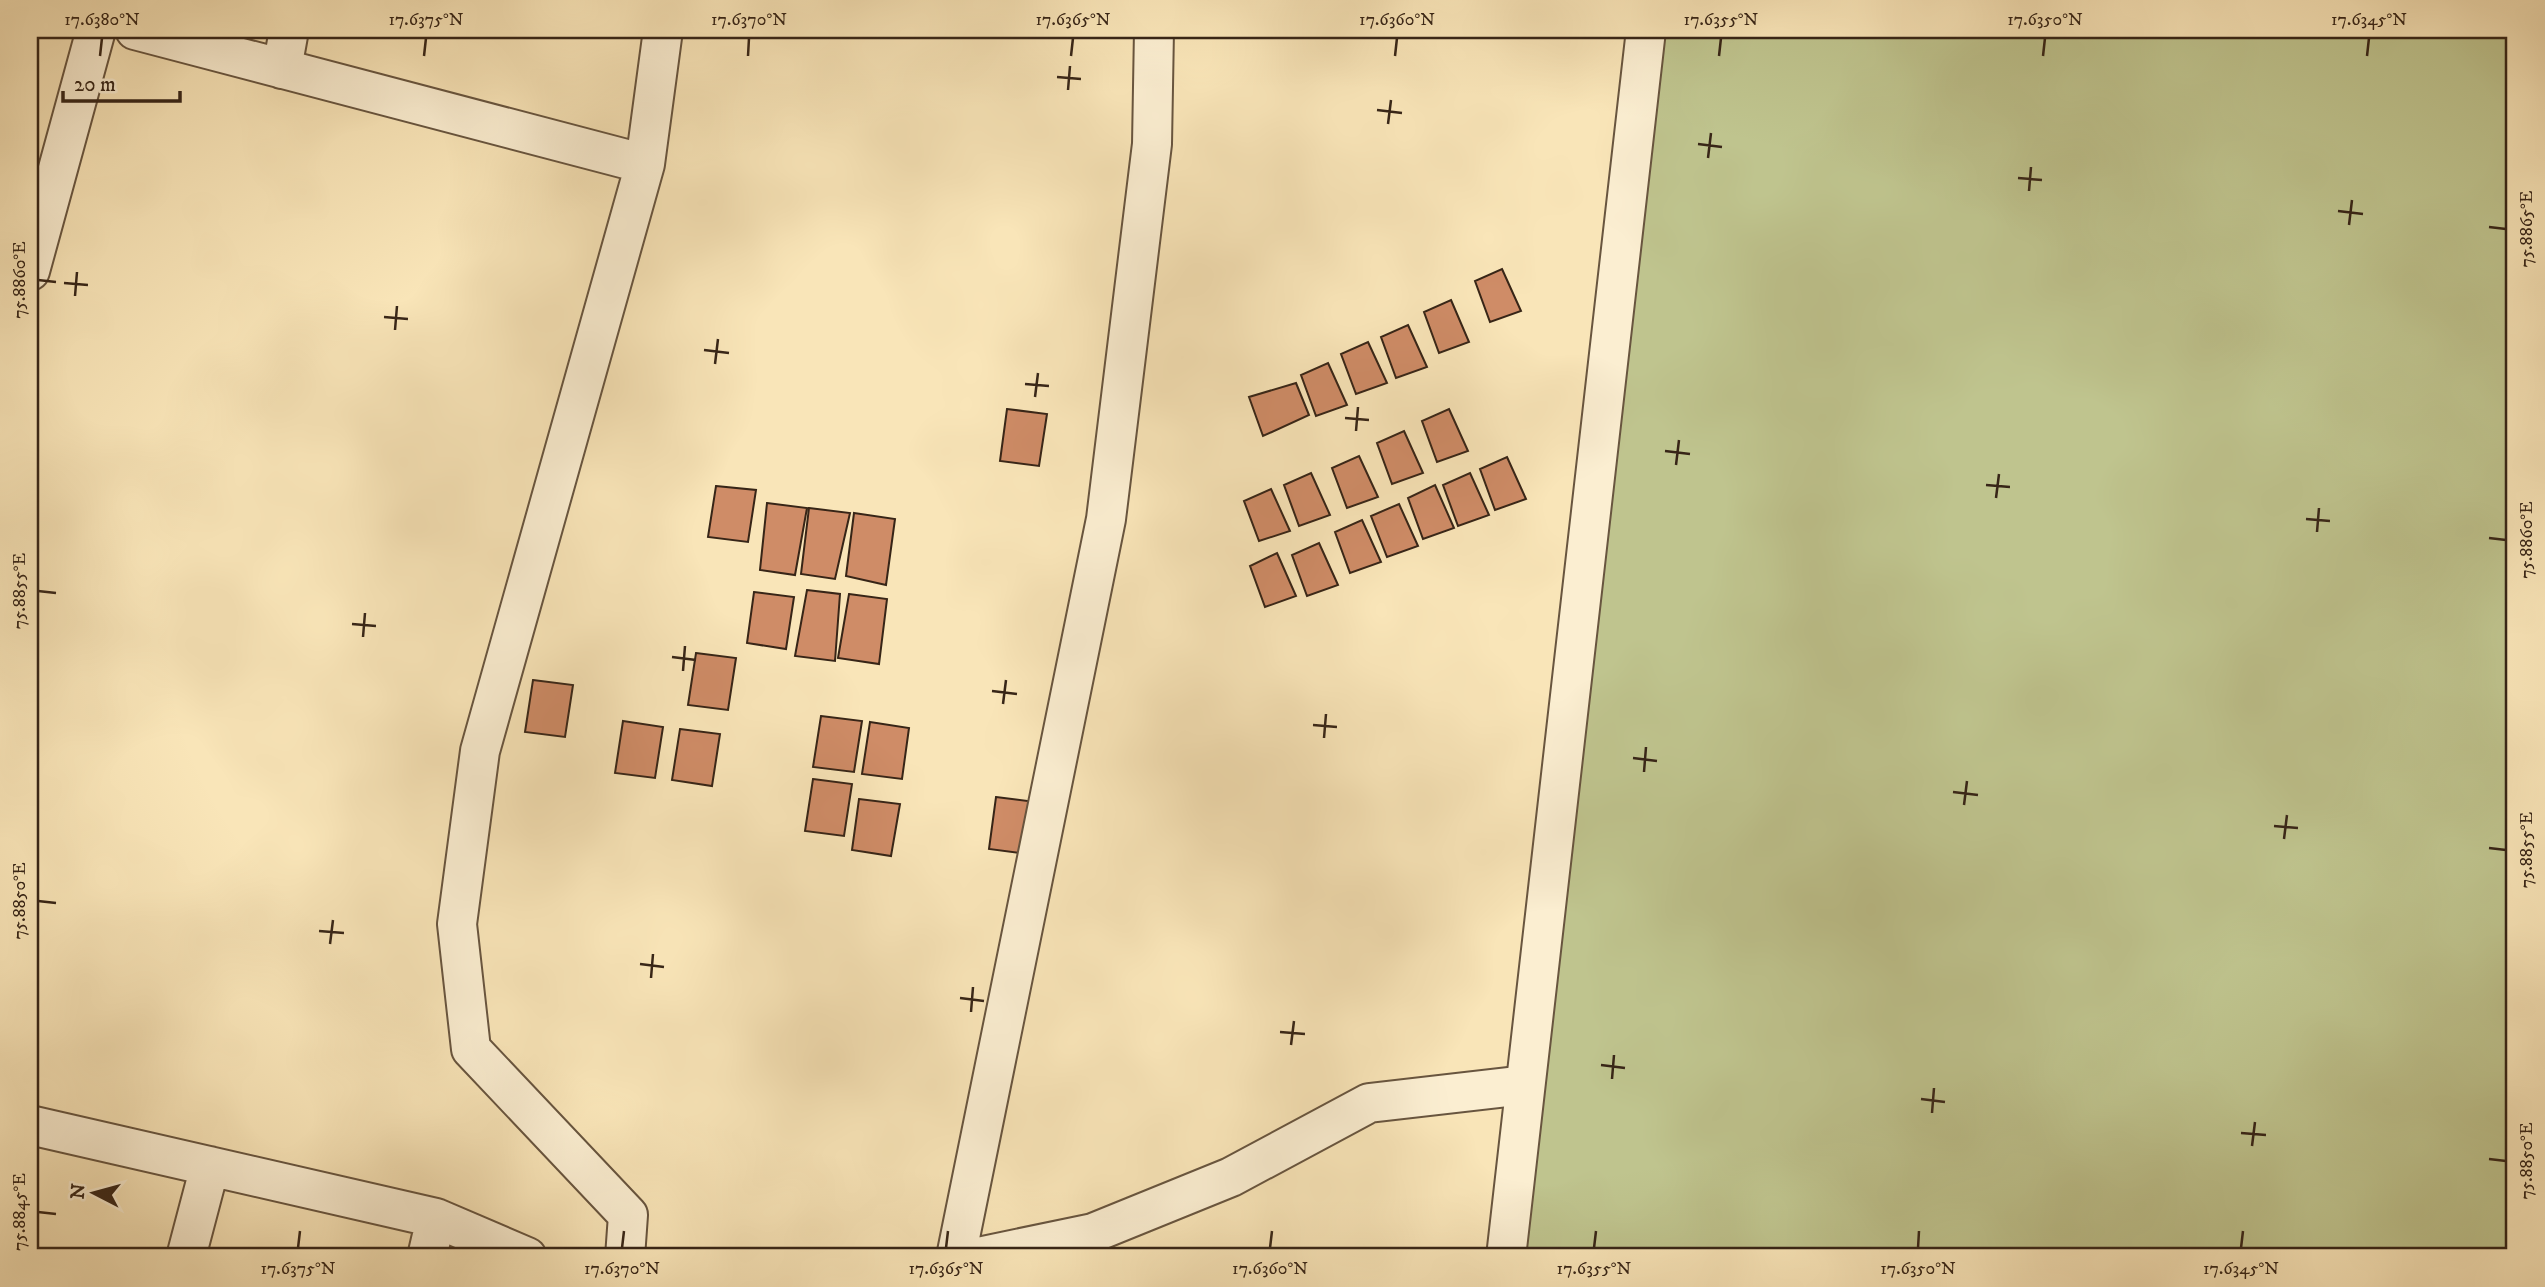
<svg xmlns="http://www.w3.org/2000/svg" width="2545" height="1287" font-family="'IM FELL DW Pica',serif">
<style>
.green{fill:#bfc48e;stroke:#7b7452;stroke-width:2}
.building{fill:#cf8c67;stroke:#372517;stroke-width:2}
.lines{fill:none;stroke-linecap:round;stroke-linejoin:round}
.minor-casing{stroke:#68553f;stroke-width:42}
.tertiary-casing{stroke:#68553f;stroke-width:42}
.minor{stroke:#fbeed1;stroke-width:38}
.tertiary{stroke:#fbeed1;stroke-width:38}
.ticks{fill:none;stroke:#372517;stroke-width:2.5}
.neatline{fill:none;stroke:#372517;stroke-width:2.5}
.ticks-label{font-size:18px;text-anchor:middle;fill:#372517}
</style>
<rect width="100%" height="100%" fill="#f9e5b8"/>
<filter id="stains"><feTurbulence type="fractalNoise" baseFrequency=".00286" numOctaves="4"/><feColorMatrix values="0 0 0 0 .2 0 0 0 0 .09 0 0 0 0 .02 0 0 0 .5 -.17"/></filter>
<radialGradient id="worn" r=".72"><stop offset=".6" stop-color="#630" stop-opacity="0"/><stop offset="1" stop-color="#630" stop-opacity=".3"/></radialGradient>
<path class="green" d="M1646 30H2515V1257H1506Z"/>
<path class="building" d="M1502 269 1521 311 1490 322 1475 281Z
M1451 300 1469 342 1439 353 1424 312Z
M1408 325 1427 367 1396 378 1381 337Z
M1368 342 1387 383 1356 394 1341 354Z
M1328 363 1347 405 1316 416 1301 375Z
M1296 383 1309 415 1263 436 1249 397Z
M1007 409 1047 414 1039 466 1000 461Z
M1449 409 1468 451 1437 462 1422 421Z
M1404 431 1423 473 1392 484 1377 443Z
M1359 456 1378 497 1347 508 1332 468Z
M1507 457 1526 499 1495 510 1480 469Z
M1311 473 1330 515 1299 526 1284 485Z
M1470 473 1489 515 1458 526 1443 485Z
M1435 485 1454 528 1423 539 1408 498Z
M716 486 756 490 748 542 708 537Z
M1271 489 1290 531 1259 541 1244 501Z
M767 503 807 508 795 575 760 570Z
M1399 504 1418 546 1387 557 1371 516Z
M809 508 850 513 835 579 801 574Z
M854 513 895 519 886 585 846 576Z
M1362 520 1381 562 1350 573 1335 532Z
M1319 543 1338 585 1307 596 1292 555Z
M1277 553 1296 596 1265 607 1250 566Z
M807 590 840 594 835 661 795 656Z
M754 592 794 597 786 649 747 643Z
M849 594 887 599 879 664 838 658Z
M696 653 736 658 728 710 688 705Z
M533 680 573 685 565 737 525 732Z
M821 716 862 721 854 772 813 767Z
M623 721 663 727 655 778 615 773Z
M870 722 909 728 902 779 862 774Z
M680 729 720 734 712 786 672 780Z
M813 779 852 784 844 836 805 831Z
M996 797 1036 802 1028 854 989 849Z
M859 799 900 804 891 856 852 850Z"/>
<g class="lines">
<defs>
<path id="minor" d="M135 30 645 164
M282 69 289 30
M30 271 96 30
M30 1125 436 1218 427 1257
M436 1218 527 1257
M186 1257 210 1166
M625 1257 628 1215 471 1049 457 924 480 751 645 164 663 30
M956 1257 1106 519 1152 144 1154 30
M978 1257 1093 1233 1231 1177 1369 1103 1525 1085"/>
<path id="tertiary" d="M1506 1257 1646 30"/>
</defs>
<use href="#minor" class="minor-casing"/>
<use href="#tertiary" class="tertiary-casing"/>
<use href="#minor" class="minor"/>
<use href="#tertiary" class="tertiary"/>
</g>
<path class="ticks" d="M100 56 102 38M424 56 426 38M748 56 749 38M1071 56 1073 38M1395 56 1397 38M1719 56 1721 38M2043 56 2045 38M2367 56 2369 38M1057 77 1081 79M1068 90 1070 66M1377 110 1402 113M1388 124 1391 100M1698 144 1722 147M1708 158 1711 133M2018 178 2042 180M2029 191 2031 167M2338 211 2363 214M2349 225 2352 200M2489 227 2506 229M38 280 56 282M64 283 88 285M75 296 77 272M384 317 408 319M395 330 397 306M704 350 729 353M715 364 718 339M1025 384 1049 386M1035 397 1038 373M1345 418 1369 420M1356 431 1358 407M1665 451 1690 454M1676 465 1679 440M1986 485 2010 487M1996 498 1999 474M2306 519 2330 521M2317 532 2319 508M2489 538 2506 540M38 591 56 593M352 624 376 626M363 637 365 613M672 657 696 660M683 671 685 646M992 691 1017 694M1003 704 1006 680M1313 725 1337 727M1324 738 1326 714M1633 758 1657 761M1644 772 1646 747M1953 792 1978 795M1964 805 1967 781M2274 826 2298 828M2284 839 2287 815M2489 848 2506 850M38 901 56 903M319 931 344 933M330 944 333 920M640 964 664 967M651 978 653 954M960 998 984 1001M971 1012 973 987M1280 1032 1305 1034M1291 1045 1294 1021M1601 1065 1625 1068M1612 1079 1614 1055M1921 1099 1945 1102M1932 1113 1934 1088M2241 1133 2266 1135M2252 1146 2255 1122M2489 1159 2506 1161M38 1212 56 1214M298 1248 300 1231M622 1248 624 1231M946 1248 948 1231M1270 1248 1272 1231M1594 1248 1596 1231M1918 1248 1919 1231M2241 1248 2243 1231"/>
<rect width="2545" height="1287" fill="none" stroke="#f9e5b8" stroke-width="77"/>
<g transform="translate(94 1193) rotate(276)" stroke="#fbeed1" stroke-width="5" paint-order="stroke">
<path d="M0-5L12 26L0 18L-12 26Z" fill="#372517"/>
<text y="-10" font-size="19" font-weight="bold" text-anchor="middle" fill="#372517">N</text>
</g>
<path d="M63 91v10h117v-10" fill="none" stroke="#372517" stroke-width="3.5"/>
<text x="74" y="91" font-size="21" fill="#372517" stroke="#fbeed1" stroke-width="5" paint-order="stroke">20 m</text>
<rect x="38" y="38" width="2468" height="1210" class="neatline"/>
<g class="ticks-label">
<text x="102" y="25">17.6380°N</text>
<text x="426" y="25">17.6375°N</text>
<text x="749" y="25">17.6370°N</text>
<text x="1073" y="25">17.6365°N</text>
<text x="1397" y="25">17.6360°N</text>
<text x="1721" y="25">17.6355°N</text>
<text x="2045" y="25">17.6350°N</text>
<text x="2369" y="25">17.6345°N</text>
<text transform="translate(2526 229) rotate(-90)" y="6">75.8865°E</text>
<text transform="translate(19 280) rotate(-90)" y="6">75.8860°E</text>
<text transform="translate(2526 540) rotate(-90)" y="6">75.8860°E</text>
<text transform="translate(19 591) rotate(-90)" y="6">75.8855°E</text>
<text transform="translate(2526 850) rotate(-90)" y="6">75.8855°E</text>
<text transform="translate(19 901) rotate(-90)" y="6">75.8850°E</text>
<text transform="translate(2526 1161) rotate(-90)" y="6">75.8850°E</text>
<text transform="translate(19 1212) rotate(-90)" y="6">75.8845°E</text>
<text x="298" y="1274">17.6375°N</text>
<text x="622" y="1274">17.6370°N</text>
<text x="946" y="1274">17.6365°N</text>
<text x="1270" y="1274">17.6360°N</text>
<text x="1594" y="1274">17.6355°N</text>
<text x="1918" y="1274">17.6350°N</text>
<text x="2241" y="1274">17.6345°N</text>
</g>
<rect width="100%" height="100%" filter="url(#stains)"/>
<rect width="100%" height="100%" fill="url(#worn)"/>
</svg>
